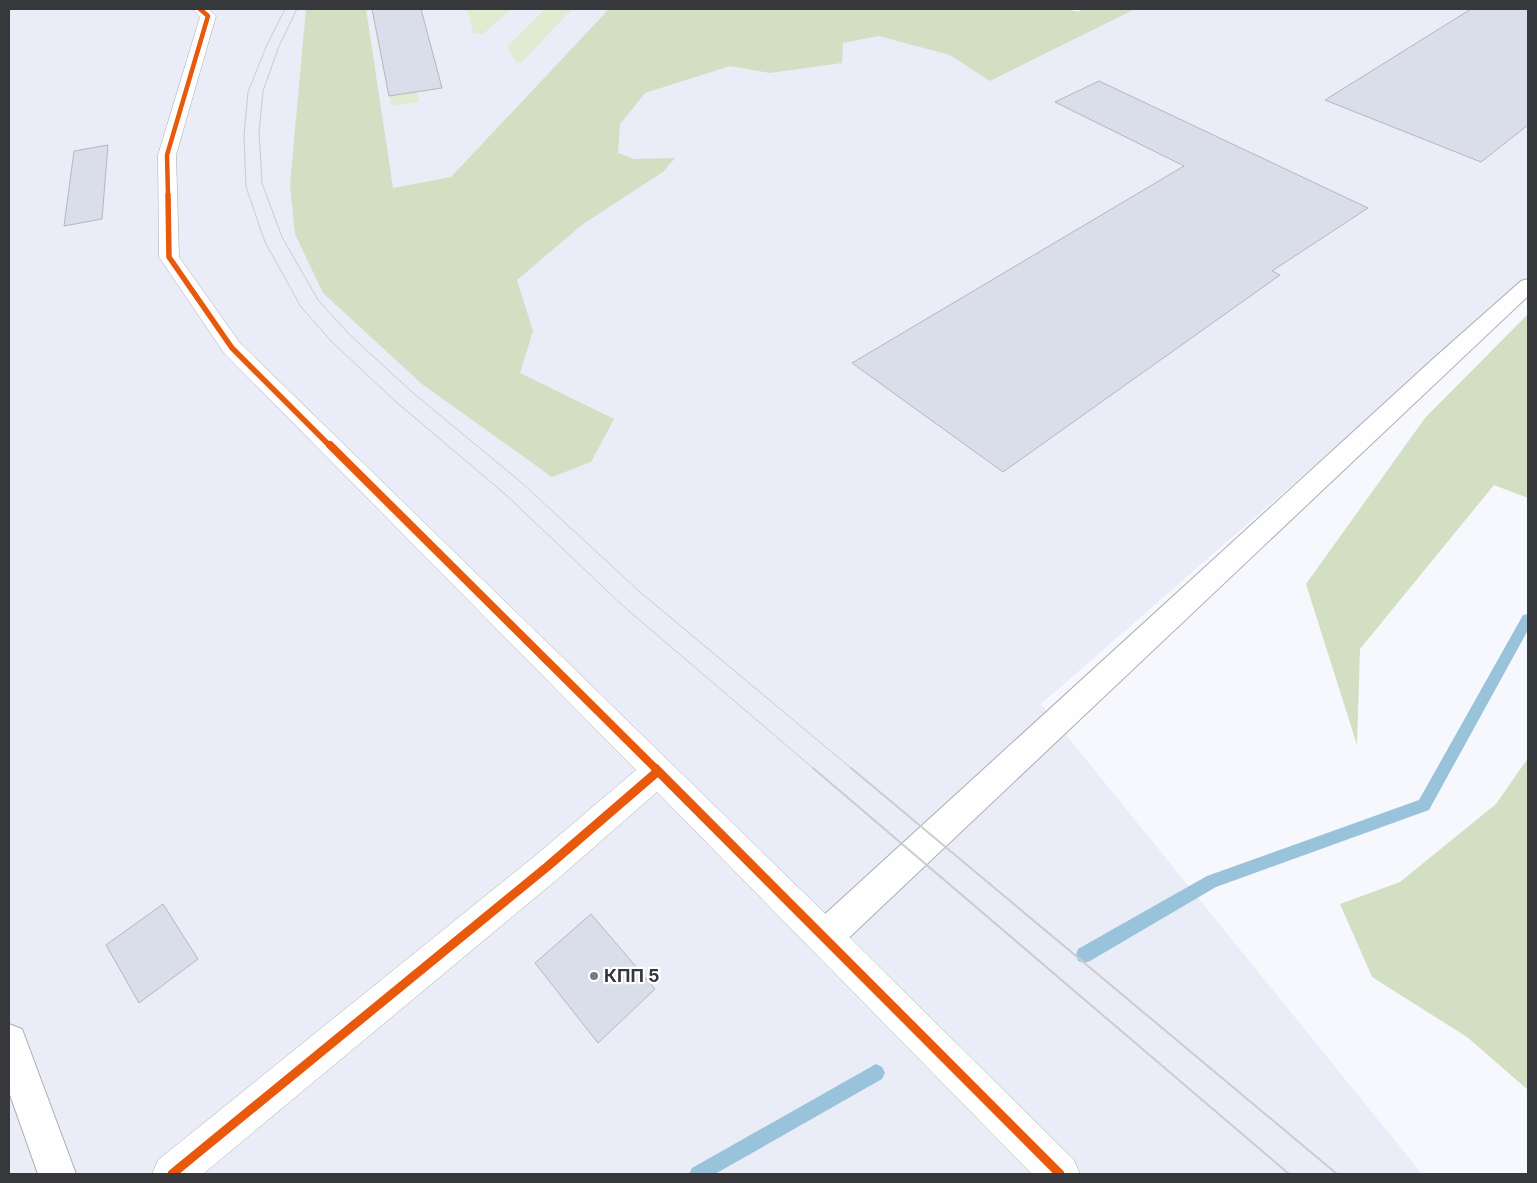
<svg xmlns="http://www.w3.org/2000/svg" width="1537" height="1183" font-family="Inter,sans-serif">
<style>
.built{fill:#eaecf7}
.green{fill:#e0ecd2}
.forest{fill:#d2dfc2}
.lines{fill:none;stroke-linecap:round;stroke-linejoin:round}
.stream{fill:#99c3db;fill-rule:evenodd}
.building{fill:#daddea;stroke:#b6b7bb}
.lane-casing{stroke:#acadb1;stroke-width:2}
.street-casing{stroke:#acadb1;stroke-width:1}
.lane{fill:#fefeff;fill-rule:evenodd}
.street{fill:#fefeff;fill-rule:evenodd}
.tram-far1{stroke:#cccccd;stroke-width:1}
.tram{stroke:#cccccd;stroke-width:2}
.cycleway-far3-casing{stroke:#fff;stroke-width:6}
.cycleway-far2-casing{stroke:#fff;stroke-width:8}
.cycleway-far1-casing{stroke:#fff;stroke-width:11}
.cycleway-casing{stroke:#fff;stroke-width:12}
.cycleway-far3{stroke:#e8590c;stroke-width:4.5}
.cycleway-far2{stroke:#e8590c;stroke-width:5.5}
.cycleway-far1{stroke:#e8590c;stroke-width:8}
.cycleway{stroke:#e8590c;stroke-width:9}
.poi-dot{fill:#7a7b80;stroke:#fff;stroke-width:2}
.labels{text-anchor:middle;stroke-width:4.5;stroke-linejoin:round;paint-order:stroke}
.near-poi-label{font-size:18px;font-weight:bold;fill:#37383c;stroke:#fff;text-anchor:start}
</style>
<rect width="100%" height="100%" fill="#f7f8fd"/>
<path class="built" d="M9 9H1528V279L1041 704 1422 1174H9Z"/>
<path class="green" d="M467 9H511L483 34 473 33Z
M545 9H572L521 63 515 61 507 47Z
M417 91 419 102 392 106 389 96Z"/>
<path class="forest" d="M306 9H366L393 188 451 177 609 9H1066L1078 12 1084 9H1135L990 81 950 55 879 36 843 43 842 63 770 73 730 66 645 93 620 124 618 153 634 159 675 158 663 172 583 224 517 280 533 331 520 373 614 419 591 462 552 477 422 384 323 293 295 234 290 185Z
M1528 314V498L1494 485 1360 649 1357 745 1306 584 1425 418Z
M1528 758V1090L1467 1037 1372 977 1340 904 1400 882 1496 804Z"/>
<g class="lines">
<path class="stream" d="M1528 614V630L1429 810 1216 887 1090 961 1084 963 1078 961 1076 955 1078 949 1207 876 1419 800 1523 615Z
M876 1064 882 1067 885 1073 882 1079 715 1174H689L692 1168Z"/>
</g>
<path class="building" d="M372 9H421L442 88 389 96Z
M1471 9H1528V125L1481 162 1325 100Z
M1099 81 1368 208 1272 271 1280 275 1003 472 852 363 1184 166 1055 102Z
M108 145 102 219 64 226 74 151Z
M163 904 198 959 139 1003 106 945Z
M591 914 655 989 598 1043 535 963Z"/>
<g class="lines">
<defs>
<path id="lane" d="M1528 279V296L837 949 825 954 813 949 808 937 813 925 1434 358 1521 281Z
M9 1024 22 1029 76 1174H38L9 1092Z"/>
<path id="street" d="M193 9H209L216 16 176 155 179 257 240 343 837 925 1074 1160 1080 1174H1032L657 792 560 877 203 1174H152L158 1160 536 855 636 770 224 353 159 257 158 155 200 17Z"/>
</defs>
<use href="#lane" class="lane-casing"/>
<use href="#street" class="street-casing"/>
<use href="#lane" class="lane"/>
<use href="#street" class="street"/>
<path class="tram-far1" d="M285 9 266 47 248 92 244 136 246 187 265 242 301 307 332 342 395 401 505 494 622 605 814 769
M297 9 279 46 263 91 259 133 262 183 282 237 318 300 349 334 412 392 522 483 640 592 852 769"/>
<path class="tram" d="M813 768 1289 1174
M851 768 1337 1174"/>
<defs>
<path id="cycleway-far3" d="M168 196 167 155 208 16 200 9"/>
<path id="cycleway-far2" d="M168 195 169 257 232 348 331 447"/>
<path id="cycleway-far1" d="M330 445 656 769"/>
<path id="cycleway" d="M655 768 1060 1174
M172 1174 548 866 657 772"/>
</defs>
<use href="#cycleway-far3" class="cycleway-far3-casing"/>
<use href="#cycleway-far2" class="cycleway-far2-casing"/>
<use href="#cycleway-far1" class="cycleway-far1-casing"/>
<use href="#cycleway" class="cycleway-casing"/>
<use href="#cycleway-far3" class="cycleway-far3"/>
<use href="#cycleway-far2" class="cycleway-far2"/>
<use href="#cycleway-far1" class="cycleway-far1"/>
<use href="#cycleway" class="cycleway"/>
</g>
<circle class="poi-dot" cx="594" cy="976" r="5"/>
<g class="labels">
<g class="near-poi-label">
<text x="604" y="982">КПП 5</text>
</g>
</g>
<rect width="1537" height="1183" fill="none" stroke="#37383c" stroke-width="20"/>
</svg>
